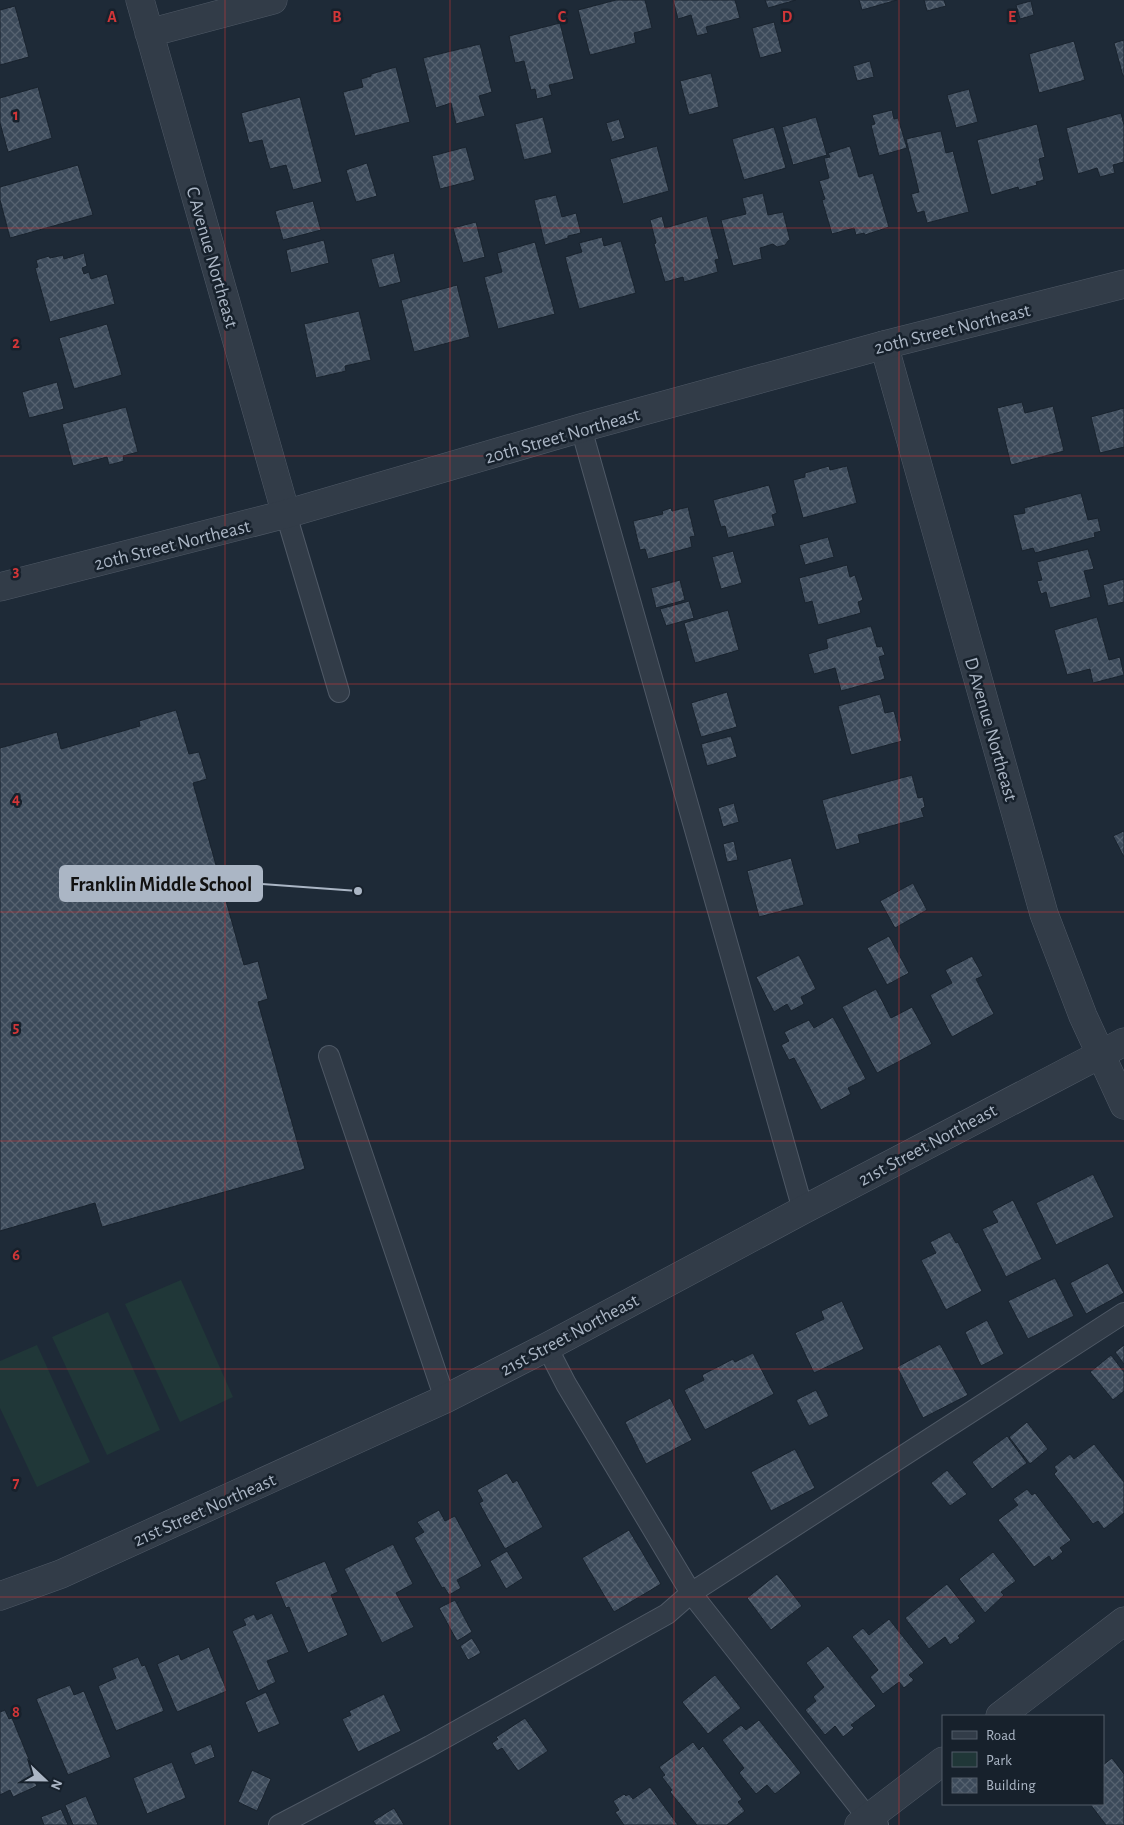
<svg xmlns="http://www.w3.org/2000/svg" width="1124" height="1825" font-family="'Alegreya Sans',sans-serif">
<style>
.green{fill:#203738}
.building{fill:url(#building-cross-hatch);stroke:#19232e}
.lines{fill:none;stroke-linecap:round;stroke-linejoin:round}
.service-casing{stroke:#4f5966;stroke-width:22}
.minor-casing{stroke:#4f5966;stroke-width:29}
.tertiary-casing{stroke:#4f5966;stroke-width:29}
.service{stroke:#323c48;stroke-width:20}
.minor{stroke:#323c48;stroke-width:28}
.tertiary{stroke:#323c48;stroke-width:28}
.grid{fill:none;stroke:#d23638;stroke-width:1;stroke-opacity:0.55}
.labels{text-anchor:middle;stroke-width:5;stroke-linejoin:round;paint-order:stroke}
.street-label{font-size:19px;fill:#abb6c5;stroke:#17212c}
.grid-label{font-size:16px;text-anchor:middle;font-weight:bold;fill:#d23638;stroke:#17212c;stroke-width:5;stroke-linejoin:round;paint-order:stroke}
.leader{fill:none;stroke:#abb6c5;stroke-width:2}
.callout-dot{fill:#abb6c5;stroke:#17212c;stroke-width:2}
.callout{fill:#abb6c5;stroke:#abb6c5;stroke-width:2}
.callout-label{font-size:20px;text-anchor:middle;font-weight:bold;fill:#111}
</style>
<defs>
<pattern id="building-cross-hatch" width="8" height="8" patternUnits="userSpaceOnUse" patternTransform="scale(1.25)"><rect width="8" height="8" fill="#3c4a5a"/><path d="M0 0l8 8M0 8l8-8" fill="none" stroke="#566270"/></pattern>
</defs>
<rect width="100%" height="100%" fill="#1e2a37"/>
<path class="green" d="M181 1280 233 1397 180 1422 125 1304Z
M108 1312 160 1430 107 1455 52 1337Z
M37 1345 90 1462 37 1487 0 1408V1361Z"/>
<path class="building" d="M616 0H645L652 28 634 33 636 43 590 55 578 10Z
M673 0H735L740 18 706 27 708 33 697 36 691 15 678 19Z
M765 0H796L768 8Z
M859 0H897L862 10Z
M924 0H944L946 6 927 11Z
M1031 1 1034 15 1020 19 1016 5Z
M15 6 29 57 0 65V10Z
M774 22 782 52 760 58 752 28Z
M560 23 574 79 549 85 552 95 537 99 535 89 531 90 524 61 515 63 509 36Z
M1124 40V76H1123L1114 43Z
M1074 41 1085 80 1039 93 1029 54Z
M480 44 492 92 479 96 485 116 456 124 451 103 436 108 423 58Z
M870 61 874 77 857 81 853 66Z
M396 67 410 122 355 136 343 92 363 87 361 79 371 76V74Z
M711 73 719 107 689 115 680 81Z
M38 87 52 138 8 152 0 123V98Z
M969 89 978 122 956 128 947 95Z
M300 97 322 182 293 190 286 165 270 169 262 140 249 143 241 113Z
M892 110 894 119 898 118 907 148 879 156 871 125 875 124 872 115Z
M1121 113 1124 125V162L1113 165 1115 173 1100 177 1097 168 1078 174 1066 128Z
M543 117 552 153 524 160 515 124Z
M816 117 827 155 793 165 782 127Z
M619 119 625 138 612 142 606 123Z
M1037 124 1045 157 1039 159 1044 180 1036 182 1037 185 1019 190 1018 187 991 195 977 140Z
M774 127 786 168 744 180 732 139Z
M941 131 946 153 953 151 969 212 927 223 924 211 917 213 911 194 919 192 906 139Z
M657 146 669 191 623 204 610 159Z
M850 146 859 177 873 173 889 227 865 235 864 233 856 235 854 228 832 234 822 200 825 199 819 181 829 178 824 158 830 157 828 153Z
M466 147 475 180 440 189 432 156Z
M367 163 377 196 356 202 346 170Z
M78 165 93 215 10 238 0 200V187Z
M763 193 768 215 783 212 790 240 788 241 785 245 777 247 773 244 760 248 762 259 733 266 721 220 746 214 742 198Z
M556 195 562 217 576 213 581 233 568 236V238L545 245 534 200Z
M313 201 321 230 283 240 275 211Z
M662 216 665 228 707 216 719 259 715 260 718 272 684 282 683 277 665 282 654 244 656 243 650 220Z
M476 222 485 257 463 263 453 228Z
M602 237 604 246 621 241 636 293 579 309 565 257 582 252 579 243Z
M324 240 329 263 291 273 286 250Z
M535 242 555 314 498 329 484 277 502 272 497 253Z
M84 253 87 266 82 268 84 274 89 272 91 279 107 274 115 304 50 322 35 268 38 267 36 260 49 256 50 258 63 255 64 259Z
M394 253 401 282 379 288 371 259Z
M457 285 470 337 414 352 401 300Z
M359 311 371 360 345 366 346 371 316 378 304 324Z
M107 324 122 375 74 389 59 338Z
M57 382 64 409 29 418 22 392Z
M1022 402 1025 413 1053 406 1064 451 1011 465 997 408Z
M126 407 138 452 123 456 124 461 109 465 107 457 73 466 62 424Z
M1124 408V447L1100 453 1091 417Z
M829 466 830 470 847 466 857 503 803 518 793 480 805 477V473Z
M769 485 777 513 772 515 775 526 728 538 725 526 721 527 713 500Z
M1081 493 1088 520 1098 518 1101 531 1094 533 1095 537 1035 553 1033 548 1022 551 1013 515 1025 513 1024 508Z
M688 507 695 536 690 537 692 547 648 559 645 549 640 550 633 521 663 514 662 511 671 508 672 511Z
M828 537 834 557 805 565 799 545Z
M1088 549 1094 569 1084 571 1091 597 1050 608 1046 592 1041 594 1037 581 1042 580 1037 562Z
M733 551 742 583 721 589 712 557Z
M847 565 850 577 855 575 863 600 858 602 861 613 818 625 812 601 805 603 799 578Z
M1124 579V602L1108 606 1103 585Z
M680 580 685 600 656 608 651 588Z
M689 601 694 618 666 626 660 609Z
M728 610 739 650 695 663 684 623Z
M1097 617 1109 660 1120 657 1124 675 1093 683 1090 669 1067 675 1054 630Z
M871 626 877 647 882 646 885 655 879 657 885 679 841 691 835 668 814 674 808 654 828 648 826 639Z
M727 692 737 727 701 737 691 703Z
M880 694 885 713 894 711 902 741 851 755 838 706Z
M176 710 189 754 199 752 207 779 193 783 244 965 258 961 268 999 258 1002 305 1169 102 1227 95 1203 0 1231V748L57 732 61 749 140 726 139 721Z
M731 736 737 757 707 766 701 744Z
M912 775 918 798 923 797 925 807 921 809 924 817 858 835 860 843 836 850 822 800Z
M734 803 739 822 723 827 718 808Z
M1124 831V857L1113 836Z
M734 841 738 860 727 862 723 844Z
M791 858 804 905 759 917 747 871Z
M913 883 927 910 895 928 880 901Z
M889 936 909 973 887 985 867 948Z
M799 955 816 989 801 997 804 1004 791 1011 787 1004 774 1012 756 977Z
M972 956 983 976 976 979 994 1014 952 1037 930 995 952 983 945 970Z
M876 989 891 1018 912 1007 932 1044 877 1073 842 1007Z
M833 1017 866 1079 848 1088 851 1094 821 1110 794 1058 789 1060 781 1045 789 1041 784 1032 809 1020 814 1028Z
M1093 1174 1114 1217 1056 1245 1036 1203Z
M1013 1200 1042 1259 1006 1277 982 1229 998 1222 992 1211Z
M950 1232 956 1243 958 1242 982 1291 946 1310 921 1260 936 1253 930 1242Z
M1108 1263 1124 1293 1086 1314 1070 1283Z
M1055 1278 1074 1316 1028 1339 1008 1301Z
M842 1301 864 1349 814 1373 795 1333 824 1319 821 1311Z
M987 1320 1004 1354 981 1366 965 1332Z
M940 1344 968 1395 923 1418 897 1367Z
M1124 1345V1364L1115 1352Z
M753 1353 774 1394 705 1430 684 1390 704 1380 702 1375 733 1359 735 1362Z
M1111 1355 1124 1372V1391L1113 1400 1090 1372Z
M816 1390 829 1416 809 1426 796 1400Z
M670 1398 692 1440 646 1464 625 1422Z
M1027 1422 1048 1449 1030 1464 1009 1437Z
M1007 1436 1027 1463 992 1489 972 1462Z
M1094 1444 1124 1482V1513L1104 1529 1098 1521 1093 1524 1054 1474 1057 1471 1054 1467 1070 1454 1074 1459Z
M795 1449 815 1488 771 1511 751 1472Z
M947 1470 967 1494 950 1506 931 1483Z
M507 1473 513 1483 517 1480 543 1527 505 1549 479 1503 483 1501 477 1490Z
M1027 1489 1032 1495 1035 1493 1071 1540 1060 1548 1063 1552 1052 1561 1049 1556 1034 1567 998 1520 1018 1505 1013 1499Z
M439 1510 445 1521 455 1516 482 1566 457 1580 461 1588 449 1595 444 1587 442 1588 414 1538 424 1532 417 1522Z
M629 1530 661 1584 614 1612 582 1558Z
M393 1544 413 1584 396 1593 414 1627 382 1643 344 1569Z
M507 1551 523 1578 506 1589 490 1561Z
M993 1552 1016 1581 1001 1592 1004 1595 985 1613 959 1579Z
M325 1561 338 1592 331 1595 348 1635 308 1653 289 1607 286 1608 275 1582Z
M777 1574 802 1606 771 1630 747 1598Z
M947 1584 976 1621 958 1636 960 1638 950 1645 945 1637 929 1649 905 1618Z
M455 1600 472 1632 457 1641 439 1608Z
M272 1613 289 1652 267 1661 276 1682 258 1691 232 1631 246 1625 243 1619 254 1614 257 1620Z
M889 1619 924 1663 909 1675 914 1680 904 1688 899 1682 883 1694 870 1677 878 1670 852 1637 863 1628 869 1635Z
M472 1638 481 1653 468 1660 460 1646Z
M828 1646 876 1706 851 1725 854 1728 843 1737 835 1726 825 1735 805 1710 816 1701 813 1697 824 1687 806 1663Z
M209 1647 227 1691 177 1712 157 1664 179 1654 181 1660Z
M138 1657 142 1666 145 1665 164 1711 116 1731 98 1686 116 1678 112 1668Z
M715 1675 741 1708 708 1734 682 1702Z
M70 1685 74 1695 84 1691 111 1757 68 1775 36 1699Z
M266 1692 280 1724 258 1733 245 1702Z
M384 1694 401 1731 358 1752 342 1719 351 1715 349 1711Z
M5 1710 9 1719 12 1718 37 1779 34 1780 37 1786 13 1797 10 1790 0 1795V1712Z
M525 1718 548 1751 518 1771 502 1748 497 1751 492 1743 498 1739 496 1737Z
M759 1720 801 1773 775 1794 767 1785 756 1794 739 1773 744 1768 722 1740 741 1725 746 1730Z
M693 1742 699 1750 703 1746 742 1799 738 1802 745 1811 727 1825H697L670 1792 672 1790 662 1777 665 1775 659 1767Z
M211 1744 215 1757 195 1765 190 1753Z
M1112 1758 1124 1774V1825H1106L1090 1804H1103V1765Z
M172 1762 186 1798 147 1814 133 1778Z
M252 1770 271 1779 257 1811 238 1802Z
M650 1787 678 1825H624L615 1812 619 1810 613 1801 624 1794 626 1796 629 1794 633 1799Z
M86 1796 98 1825H73L65 1805Z
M394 1808 404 1825H376L373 1821Z
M61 1809 68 1825H44L41 1817Z"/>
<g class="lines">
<defs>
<path id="service" d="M581 428 803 1210
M286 514 339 692
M329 1056 445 1399
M547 1347 566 1384 691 1593 868 1818 878 1825
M279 1825 430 1746 667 1614 691 1593 1124 1313"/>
<path id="minor" d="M140 0 286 514
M149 33 273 0
M884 345 1044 914 1083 1016 1124 1105
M0 1596 61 1574 445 1399 547 1347 803 1210 1124 1042
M1000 1716 1124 1621
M859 1825 943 1761"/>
<path id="tertiary" d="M0 587 286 514 581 428 884 345 1124 284"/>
</defs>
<use href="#service" class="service-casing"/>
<use href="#minor" class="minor-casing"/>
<use href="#tertiary" class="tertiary-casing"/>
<use href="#service" class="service"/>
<use href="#minor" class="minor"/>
<use href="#tertiary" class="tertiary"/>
</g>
<path class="grid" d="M225 0V1825M450 0V1825M674 0V1825M899 0V1825M0 228H1124M0 456H1124M0 684H1124M0 912H1124M0 1141H1124M0 1369H1124M0 1597H1124"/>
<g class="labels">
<g class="street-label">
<text transform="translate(213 257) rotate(74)" y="7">C Avenue Northeast</text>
<text transform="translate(952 328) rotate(-14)" y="7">20th Street Northeast</text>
<text transform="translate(562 435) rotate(-16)" y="7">20th Street Northeast</text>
<text transform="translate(172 544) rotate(-14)" y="7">20th Street Northeast</text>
<text transform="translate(992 729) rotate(74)" y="7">D Avenue Northeast</text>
<text transform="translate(927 1144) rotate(-28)" y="7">21st Street Northeast</text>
<text transform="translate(569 1334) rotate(-28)" y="7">21st Street Northeast</text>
<text transform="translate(204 1509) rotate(-24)" y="7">21st Street Northeast</text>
</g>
</g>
<g class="grid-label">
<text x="112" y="22">A</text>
<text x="337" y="22">B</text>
<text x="562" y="22">C</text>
<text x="787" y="22">D</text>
<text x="1012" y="22">E</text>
<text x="16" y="120">1</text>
<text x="16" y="348">2</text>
<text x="16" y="576">3</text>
<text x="16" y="804">4</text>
<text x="16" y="1032">5</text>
<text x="16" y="1260">6</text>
<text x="16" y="1488">7</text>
<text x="16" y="1717">8</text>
</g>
<path class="leader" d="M358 891L262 884"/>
<circle class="callout-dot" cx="358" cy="891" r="5"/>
<rect class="callout" x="60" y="866" width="202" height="35" rx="5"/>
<g class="callout-label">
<text x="161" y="891">Franklin Middle School</text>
</g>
<rect x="942" y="1715" width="162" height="90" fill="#17212c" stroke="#525d69"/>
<rect x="952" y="1731" width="25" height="8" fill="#323c48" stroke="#525d69"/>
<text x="986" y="1740" font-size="15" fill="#abb6c5">Road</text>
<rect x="952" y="1752" width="25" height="15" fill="#203738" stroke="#525d69"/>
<text x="986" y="1765" font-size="15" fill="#abb6c5">Park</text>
<rect x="952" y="1778" width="25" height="15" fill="url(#building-cross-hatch)" stroke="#525d69"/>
<text x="986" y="1790" font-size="15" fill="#abb6c5">Building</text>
<g transform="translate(45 1780) rotate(112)" stroke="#17212c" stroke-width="4" paint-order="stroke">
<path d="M0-4L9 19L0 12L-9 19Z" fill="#abb6c5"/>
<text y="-8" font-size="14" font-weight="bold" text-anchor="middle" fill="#abb6c5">N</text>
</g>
</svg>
